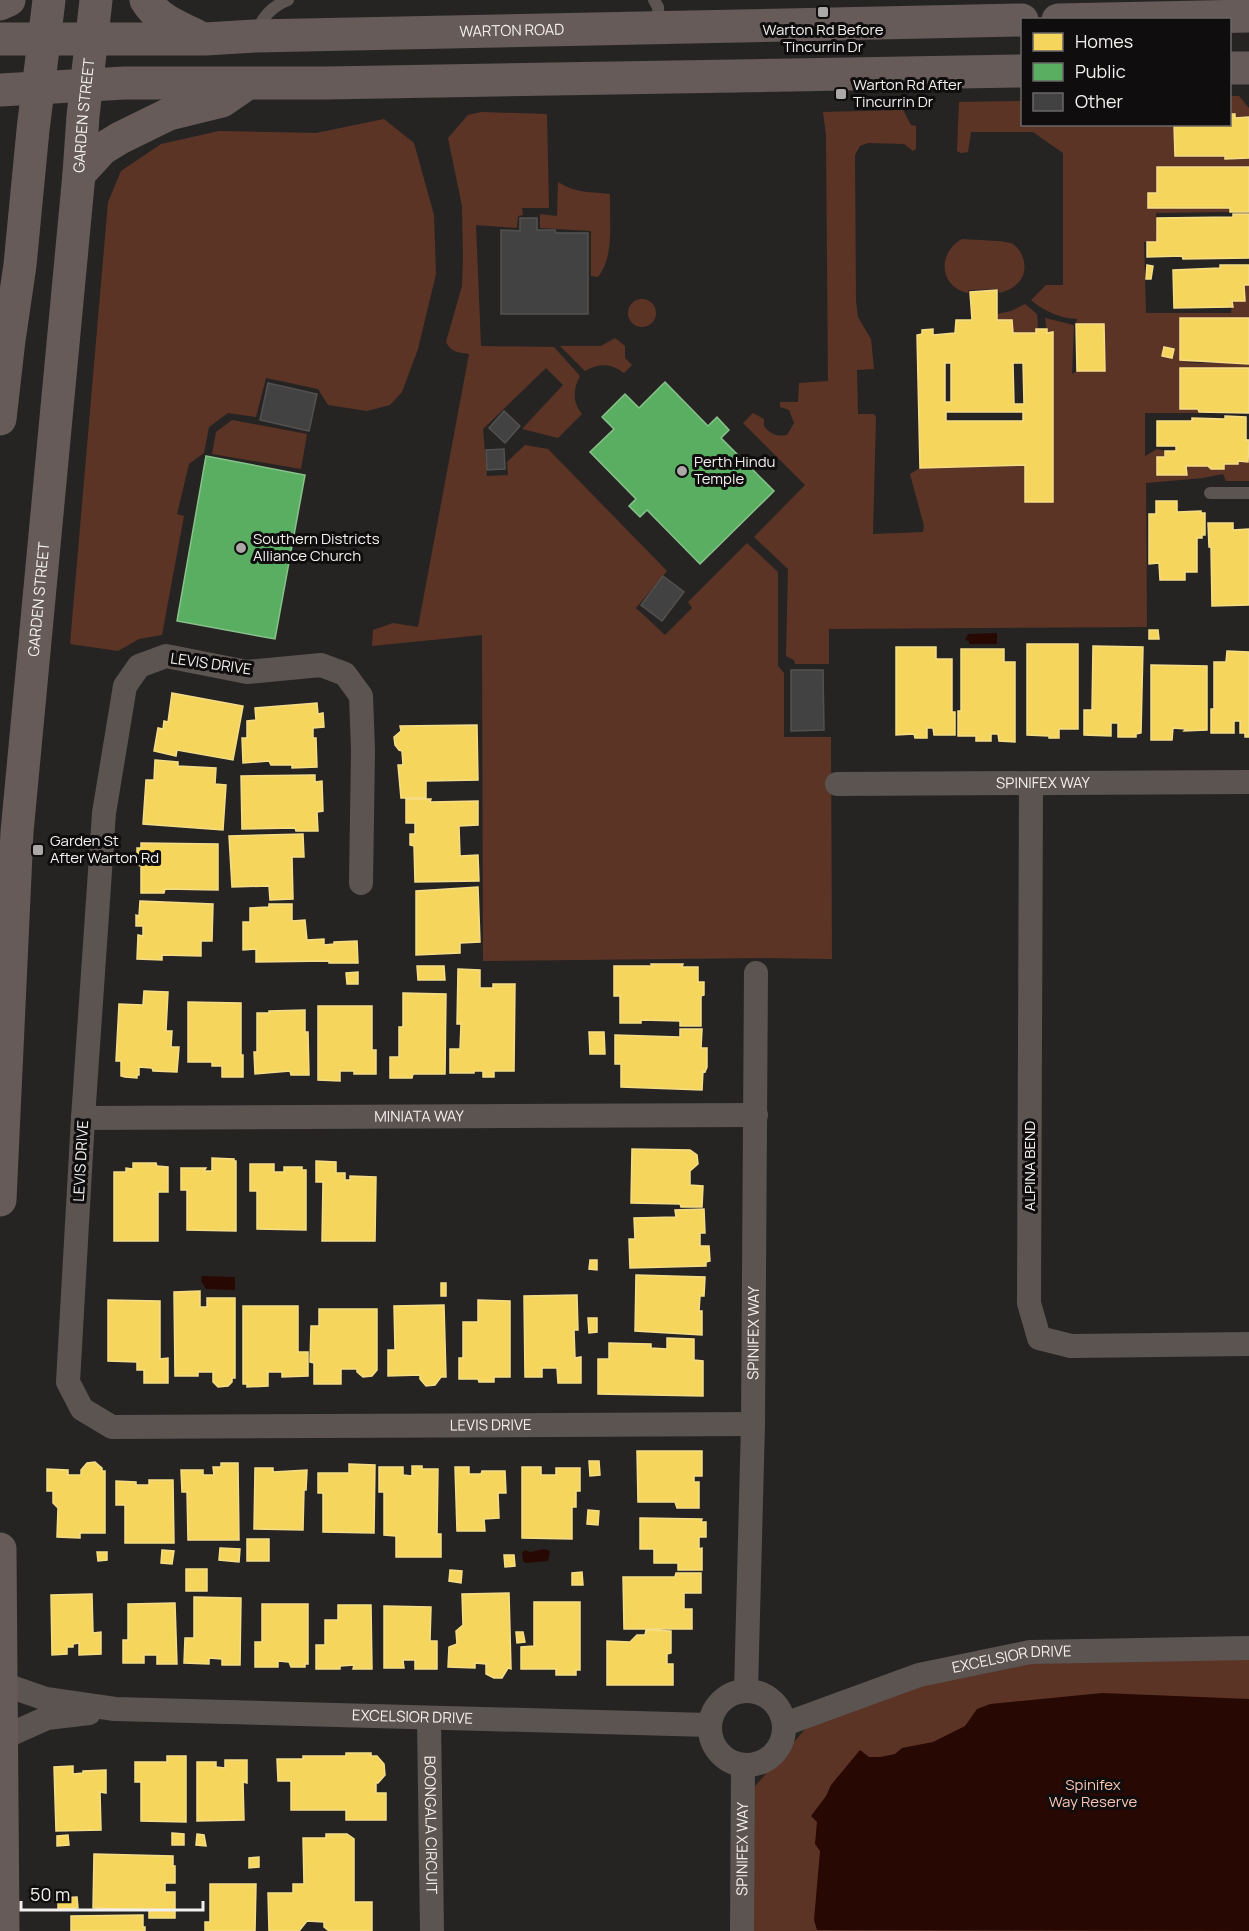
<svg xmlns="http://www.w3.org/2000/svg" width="1249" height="1931" font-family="Manrope,sans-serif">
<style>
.green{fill:#5c3426}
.water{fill:#280803}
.homes{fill:#f6d55c;stroke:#f5dd88;stroke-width:1.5;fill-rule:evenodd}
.public{fill:#5aae61;stroke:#88c28b;stroke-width:1.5}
.building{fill:#434242;stroke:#535150;stroke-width:1.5}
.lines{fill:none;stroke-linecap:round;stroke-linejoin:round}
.lane{stroke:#5b5451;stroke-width:12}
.street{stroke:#5b5451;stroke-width:24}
.primary{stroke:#665b59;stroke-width:33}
.poi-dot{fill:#aba8a7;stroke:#0f0d0d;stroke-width:2}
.labels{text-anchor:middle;stroke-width:6;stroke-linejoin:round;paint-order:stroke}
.poi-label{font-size:15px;fill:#f2efee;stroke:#0f0d0d;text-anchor:start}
.street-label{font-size:15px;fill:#f2efee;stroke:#0f0d0d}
.park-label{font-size:15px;fill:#f9c5b3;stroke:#0f0d0d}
</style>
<rect width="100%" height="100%" fill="#262423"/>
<path class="green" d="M1230 96H1239L1249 108V117L1235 118V114H1230Z
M1022 101V124L1174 125 1175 156H1225L1226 159 1248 158 1249 153V167H1157V193H1148V208H1230V212L1156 213 1157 242H1144L1146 313H1231L1232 301 1244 300V285H1249V318H1180V360H1197V362L1182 363H1249V369L1180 368V408L1198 409V413H1145V456L1157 449 1165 451V457H1157V474L1186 475V466H1208L1211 469H1224V464H1237L1238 461 1247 462 1249 456V481H1226L1223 474 1203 478 1146 483 1147 627 829 629V664H795L794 660 786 656 788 569 754 537 805 485 743 423 753 413 764 419V426C770 434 777 437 787 435L794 423 789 410 780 407V402H798L799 383 828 381 826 135 823 112 903 110 911 125 916 126V149L913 151 904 144 868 143 860 146 855 155 856 301 858 317 871 339 874 369 857 370 858 414H874L876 417 873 534 923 532 924 526 910 474 920 468 1025 465V501L1053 502 1052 332 1047 333 1045 318 1074 325 1072 374 1077 371H1105L1104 324H1076L1077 319C1059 318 1044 311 1031 300L1046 285H1063V153L1033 132H971L968 152 961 153 957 151 959 102Z
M481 112 547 114 549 208H522L523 215 518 216 517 228 476 225 481 346 554 347 580 376C573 389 572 402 582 414L558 438 522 429 563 385 546 368 483 429 487 476 508 475 507 462 525 445 548 449 667 571 636 608 665 635 692 608 688 602 747 543 778 572V666L784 673V737H831L832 959 764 958 483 961 482 635 372 646 373 630 393 623 418 627 469 354C458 352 452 353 446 342L462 286 463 257 462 206 448 138 468 115Z
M384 119 414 143 434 215 436 274 418 349 402 392 390 405 367 411 328 405 318 389 266 378 256 417 228 413 209 427 204 453 189 464 177 514 184 516 162 635 139 639 118 651 70 644 108 202 121 171 161 144 219 131 316 133Z
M558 182C574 193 591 192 610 194 609 220 615 256 598 277L591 276V231L540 228V214L557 216Z
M962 239C972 240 1006 240 1013 244 1017 247 1020 251 1022 255 1030 275 1018 288 1000 293L998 289 969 290 968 293C939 287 937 253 962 239Z
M628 313a14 14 0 1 1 28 0a14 14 0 1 1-28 0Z
M1025 304 1037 314 1038 326 1036 333H1013L1012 320H997V314L1011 311Z
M615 338 625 346V358L632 365 624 373C611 363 599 363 585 371L560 346H601Z
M232 420 307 434 301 469 212 454 216 432Z
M1249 1655V1931H746L749 1793 815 1718 938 1679 1029 1658Z"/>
<path class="water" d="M997 633V644H969V641L965 640 968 634Z
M202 1276 235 1277V1290L206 1289 201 1281Z
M544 1549 550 1551 548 1561 526 1563 523 1561 522 1553 525 1550 530 1552Z
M1102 1693 1249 1699V1931L817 1930 814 1920 820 1851 815 1844 817 1822 811 1816 826 1796 831 1785 860 1750 869 1757H880L895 1754 902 1748 933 1742 965 1726 977 1709 990 1704Z"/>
<path class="homes" d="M1230 114H1235V118L1249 117V158L1225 159V156H1175L1174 124H1230Z
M1157 167H1249V212H1230V208H1148V193H1157Z
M1233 214H1249V258L1183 259 1182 256 1147 257V242H1157V218L1233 217Z
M1147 265 1153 266 1151 279H1146Z
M1220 265H1249V285H1244L1245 301H1232L1233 307H1231L1174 308 1173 270 1220 268Z
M997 290V320H1012L1013 333H1036V329H1047V333L1053 332V502H1025V465L920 468 917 335 922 334V330L933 329V335L955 333 956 320H972L970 292ZM945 363H951V402H945ZM1013 363H1023L1024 404H1014ZM946 412H1023V421H946Z
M1180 318H1249V364L1180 360Z
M1076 324H1104L1105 371H1077Z
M1164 347 1174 349 1172 358 1162 356Z
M1180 368H1249V413L1199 412 1198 409H1180Z
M1225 416 1246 417V440H1249L1248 462 1238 461V464H1224V469H1211L1208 466H1186L1187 475H1157V457H1165V451H1176V446H1157V421H1192V418L1225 419Z
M1156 501H1177V512L1201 511V513H1205V535H1202V538H1197V572H1185V580H1160L1159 563 1149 564V514H1156Z
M1208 523H1233V530L1249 529V605L1212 606 1211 547H1209Z
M1149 630H1158L1159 639H1149Z
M1027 644H1078V729H1059V738H1049V736L1027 735Z
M1093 646 1143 647 1141 733 1136 734V737H1118V723H1111V736L1084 735V710H1092Z
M896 647H936V659H952V712H955V735H934L933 728H927V738H915L914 734 896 735Z
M961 649H1004V662H1015V742L999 741 998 734H991V741H976V736H958V711H961Z
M1227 651 1249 652V737H1245V733H1240V721H1234V733H1211V709H1214V662H1226Z
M1151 665 1207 666V730L1184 731 1186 729 1173 728 1172 740H1151Z
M172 693 243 706 233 760 177 750 176 756 154 751 158 728 163 729 164 721 168 722Z
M317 703 318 714 323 713 324 727 313 728V738H316L317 767 292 768V765H271L269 761 243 763 242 738H247V721L256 720 255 708Z
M477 725 478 780 426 781V798H401L398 765H403L402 751 399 750 395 745 394 737 401 731 400 726Z
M155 760 178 762V766L216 768 215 784 226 785 223 830 143 824 146 780H154Z
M315 775V782L322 781 323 811 317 812 318 831H296L295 828 242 829 241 776Z
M406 799H431L430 802 478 801V825L459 826 460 856 478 855 479 881 415 882 414 846 410 845V834H415V823H406Z
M303 834 304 857H292L293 899 270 900 269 886 232 887 229 836Z
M141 843 218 844V890L165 889 164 893H141V866L137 865V848H141Z
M478 887 480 942 460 943V953L416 955V891Z
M140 901 213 904 212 941H201V956L162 955V960L137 959 138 935 143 936V926H136V915L139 916Z
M269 904H292V921L305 920 307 940 324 939V945L334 944V942L357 941 358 963H329V961L256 962V949L243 950V922H250V908L269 907Z
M651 964H683L682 967H698V982H704V995L701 996V1026H680V1021L641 1020V1023H620V996H614V966H652Z
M417 966H444L445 980H418Z
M458 969 480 970V988H493V984H515L514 1071H494V1077H483V1071H474V1073H450V1049H460L461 1024H457Z
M358 972V984H347L346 973Z
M144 991 168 992 166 1031H172L171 1047H179L177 1072 153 1071 152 1068 139 1067V1075H137V1078L125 1077 121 1076V1061H116L119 1004 143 1005Z
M403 993 446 994 445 1074H413L412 1078H390V1057H399V1027H403Z
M188 1002 241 1003V1055H243V1077H222V1066H212V1062H188Z
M318 1006H372V1050H376V1074H354V1071H340V1081L318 1080Z
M305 1010V1032H308L309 1075H291L290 1071 255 1074 254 1052H257V1013H269V1011Z
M680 1029H702L701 1048H707V1067L705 1072 703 1071 702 1090 621 1087V1064H615V1035L680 1037Z
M589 1032H604L605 1054H590Z
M632 1149 690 1150 697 1155 698 1164 690 1171V1185L703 1186 702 1207H681L680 1204 631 1203Z
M212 1158 234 1159V1161H236V1231L187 1230V1190H181V1168H206L204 1171H212Z
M316 1161 336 1162V1173H345V1180H350V1176L376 1177 375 1241H322L323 1182H316Z
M133 1163H156L157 1166 168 1167V1192H158V1241H114V1172H126V1168L133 1169Z
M250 1164H274V1172H284V1167H302V1170H306V1230L257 1229V1191H250Z
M704 1209 705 1233H700V1246H709L710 1261 706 1262V1266L630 1268 629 1239H635L634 1218 676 1217 675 1210Z
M590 1260H597V1270L589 1269Z
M636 1275 705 1277 704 1296H700L699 1311H702V1335L635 1331Z
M441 1283H446V1296H441Z
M200 1291V1307H207V1298H235V1378H232V1382L228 1386 218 1387 213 1382V1372H198V1376H175L174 1292Z
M577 1295 578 1330H574L575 1358 581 1357V1383H558L557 1368H542V1377H525L524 1296Z
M108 1300 160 1301V1359L168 1358V1383H144V1370H137V1362L108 1361Z
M478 1300 510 1301V1377H494V1382H479L478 1379H459V1358H463V1322H478Z
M444 1305 446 1377H441L435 1385 426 1386 420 1379V1375L388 1376V1350H395L394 1306Z
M243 1306H298V1352H308V1376L282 1377V1372H268V1386L247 1387V1384H243Z
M319 1309H377V1370L372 1376 363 1377 357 1372V1369H341V1384H314V1363L310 1362 311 1326H319Z
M588 1318H597V1332L589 1333Z
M667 1338 694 1339V1360L703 1361V1396L598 1394V1359H609V1343L651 1344V1348L667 1349Z
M637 1451H702V1476H694V1482H699V1508H677L675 1502H638Z
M589 1461H599L600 1475 590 1476Z
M95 1462 102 1468V1471H105V1533H80V1538L57 1537 58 1508 53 1503V1491H47V1469L68 1470V1475H81V1470L87 1463Z
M221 1463H238L239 1540H188L187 1492H182L181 1470H203V1475H214L213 1467H221Z
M349 1464 375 1465 374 1533 323 1532V1493H318V1473H349Z
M412 1466H422V1469H438L437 1534H441V1557H396V1536L384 1535V1492H379V1467H403V1475L412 1476Z
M455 1467H469V1474H481L482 1471H505L506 1493H498L499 1518 484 1519 485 1531H457Z
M522 1467H541V1475H556V1468H580V1491H576V1507H572V1539L522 1538Z
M255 1468H273V1472L307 1470 306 1490H304L303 1530 254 1529Z
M149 1480H173L174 1543H125V1505H116V1481L136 1482V1485H149Z
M588 1510 599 1511 598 1525 587 1524Z
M640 1518 702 1519 701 1522H706V1537H699V1549L702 1548V1570H678V1563H654V1549H640Z
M247 1539H269V1561H247Z
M220 1548 240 1549 239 1562 219 1560Z
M162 1550 174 1551 172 1564 161 1563Z
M97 1552H107V1560L98 1561Z
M504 1555H514L515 1566 505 1567Z
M186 1569H207V1591H186Z
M450 1570 462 1571 461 1583 449 1581Z
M582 1572 583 1585H572V1573Z
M676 1573H701V1593H684V1609H692V1629H624L623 1577H675Z
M509 1593 511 1669 508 1668 502 1678H494L486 1674V1664L475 1663V1668L448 1667 449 1647 457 1644 456 1631 463 1625 462 1594Z
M92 1594 93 1633 101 1632V1654L79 1655V1643L73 1644V1647H67V1654L52 1655 51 1595Z
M194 1597 241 1598 240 1665H222V1659L209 1658V1664L184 1663 185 1638H194Z
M534 1602H580V1670H576V1675H556V1669H521V1647L534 1646Z
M175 1603 177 1664H157V1655H144V1663H123V1640H128V1604Z
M262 1604H308V1664H305V1667H291L289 1662 278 1661V1667H255V1642H262Z
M338 1605H371L372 1669H353L354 1665 340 1666V1669H316V1645H325V1620H338Z
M384 1606 431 1607 430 1641H437V1669H415V1660H403L404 1668H384Z
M646 1630 671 1631V1653L667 1654V1664H673V1685H607V1641L630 1642 637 1635H645Z
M516 1632H523L525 1642 517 1643Z
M346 1753H371V1756H377L384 1764 385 1775 378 1783H376V1793H386V1820H346V1810H291V1781H278L277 1759H303V1756H346Z
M167 1756H186V1822L141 1821V1782H135V1762H167Z
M225 1760H247V1783L243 1782 244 1820 197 1821V1762H216V1767L225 1768Z
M73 1766V1774L83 1773V1771L106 1770V1793L100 1792 101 1830 56 1831 54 1767Z
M172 1833 184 1834V1845H172Z
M197 1834 204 1835 206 1846 196 1845Z
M326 1834H347L354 1839V1902H372V1931H329L324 1927V1922L307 1921 299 1931H269L268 1893H293V1884H304L303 1838H326Z
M68 1835 69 1845 57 1846V1836Z
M94 1854 173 1856V1866H175V1883H165V1892H175V1918H149V1910L93 1908Z
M259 1857V1867L249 1868V1858Z
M210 1884H256L255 1931H205V1922H210Z
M77 1897 78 1908 58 1909V1898Z
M143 1915V1927H145V1931H71V1916Z"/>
<path class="public" d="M665 382 708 426 717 417 729 430 721 438 774 491 700 564 647 510 640 517 629 506 636 499 590 452 614 429 602 417 625 394 639 408Z
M206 456 305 475 275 639 177 621Z"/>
<path class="building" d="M520 218H537V230H555L556 233H588V314H501V230L520 231Z
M268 383 317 394 309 431 260 420Z
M504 411 520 426 505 443 489 428Z
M504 449 505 469 487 470 486 450Z
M663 576 684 592 662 621 641 605Z
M791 670H823L824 730 791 731Z"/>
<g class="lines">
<path class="lane" d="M654 0 658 7 659 27
M257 32C262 17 273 6 288 0
M1210 493H1249"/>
<g class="street">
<path d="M1031 783 1029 1303 1039 1338 1071 1346 1249 1344"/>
<path id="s1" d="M837 784 1249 782"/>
<path id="s2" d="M361 883 363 750 361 696 345 674 321 665 247 672 166 656 139 666 125 686 104 813 83 1118 68 1382 82 1409 112 1427 753 1424"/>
<path id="s3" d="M83 1118 756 1115"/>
<path id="s4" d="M0 1683 46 1699 115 1709 709 1725"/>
<circle cx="747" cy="1728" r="37"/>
<path id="s5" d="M746 1691 753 1424 756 973"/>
<path id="s6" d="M429 1719 432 1931"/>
<path id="s7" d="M785 1724 919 1675 1030 1652 1249 1648"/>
<path d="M0 1739 47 1718 89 1713"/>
<path id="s8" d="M742 1931 743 1766"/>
</g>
<g class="primary">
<path d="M146 0C158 20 177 26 197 36"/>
<path d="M0 4 9 0"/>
<path d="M1058 20 1249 16"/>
<path id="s9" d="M0 39H205L255 36 1022 20"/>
<path d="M1230 68H1249"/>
<path d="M0 90 125 83H326L1022 71"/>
<path d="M79 174 102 149 120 138 169 114 222 101 241 88"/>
<path d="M0 419 9 340 20 265 33 130 49 0"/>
<path id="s10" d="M0 1200 17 832 79 174 83 116 96 0"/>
<path d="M0 1549 3 1931"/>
</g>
</g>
<g class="poi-dot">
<rect x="817" y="6" width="12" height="12" rx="3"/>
<rect x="835" y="88" width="12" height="12" rx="3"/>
<circle cx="682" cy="471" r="6"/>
<circle cx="241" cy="548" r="6"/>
<rect x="32" y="844" width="12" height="12" rx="3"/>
</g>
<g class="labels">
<g class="poi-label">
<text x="823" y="35" text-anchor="middle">Warton Rd Before<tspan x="823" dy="17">Tincurrin Dr</tspan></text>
<text x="853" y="90">Warton Rd After<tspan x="853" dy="17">Tincurrin Dr</tspan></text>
<text x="694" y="467">Perth Hindu<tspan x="694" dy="17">Temple</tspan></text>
<text x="253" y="544">Southern Districts<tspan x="253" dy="17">Alliance Church</tspan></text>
<text x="50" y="846">Garden St<tspan x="50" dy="17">After Warton Rd</tspan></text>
</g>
<g class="street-label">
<text dy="5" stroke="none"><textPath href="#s9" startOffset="512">WARTON ROAD</textPath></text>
<text dy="5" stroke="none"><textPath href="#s10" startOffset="1088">GARDEN STREET</textPath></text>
<text dy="5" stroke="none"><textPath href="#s10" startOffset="602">GARDEN STREET</textPath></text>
<text transform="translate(211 664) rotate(8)" y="5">LEVIS DRIVE</text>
<text dy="5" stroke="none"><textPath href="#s1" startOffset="206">SPINIFEX WAY</textPath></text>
<text dy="5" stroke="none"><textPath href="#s3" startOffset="336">MINIATA WAY</textPath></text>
<text transform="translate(81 1161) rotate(-87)" y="5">LEVIS DRIVE</text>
<text transform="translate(1030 1166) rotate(-90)" y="5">ALPINA BEND</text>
<text dy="5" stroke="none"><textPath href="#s5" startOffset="358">SPINIFEX WAY</textPath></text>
<text dy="5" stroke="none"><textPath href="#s2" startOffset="1593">LEVIS DRIVE</textPath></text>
<text dy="5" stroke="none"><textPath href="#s7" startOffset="237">EXCELSIOR DRIVE</textPath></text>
<text dy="5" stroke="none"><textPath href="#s4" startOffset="416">EXCELSIOR DRIVE</textPath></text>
<text dy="5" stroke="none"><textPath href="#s6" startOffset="106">BOONGALA CIRCUIT</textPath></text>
<text dy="5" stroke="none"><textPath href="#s8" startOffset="82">SPINIFEX WAY</textPath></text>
</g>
<g class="park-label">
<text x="1093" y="1790">Spinifex<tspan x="1093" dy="17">Way Reserve</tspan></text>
</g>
</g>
<rect x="1021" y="18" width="210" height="108" fill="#0f0d0d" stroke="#6a6767" stroke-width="1.5"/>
<rect x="1033" y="33" width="30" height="18" fill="#f6d55c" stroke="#6a6767" stroke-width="1.5"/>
<text x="1075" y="48" font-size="18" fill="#f2efee">Homes</text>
<rect x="1033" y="63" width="30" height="18" fill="#5aae61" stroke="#6a6767" stroke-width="1.5"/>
<text x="1075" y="78" font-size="18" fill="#f2efee">Public</text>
<rect x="1033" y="93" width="30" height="18" fill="#434242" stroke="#6a6767" stroke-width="1.5"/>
<text x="1075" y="108" font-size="18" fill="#f2efee">Other</text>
<path d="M21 1901v9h182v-9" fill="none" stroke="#f2efee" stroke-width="3"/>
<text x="30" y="1901" font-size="18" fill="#f2efee" stroke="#0f0d0d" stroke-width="4.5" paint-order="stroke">50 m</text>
</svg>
